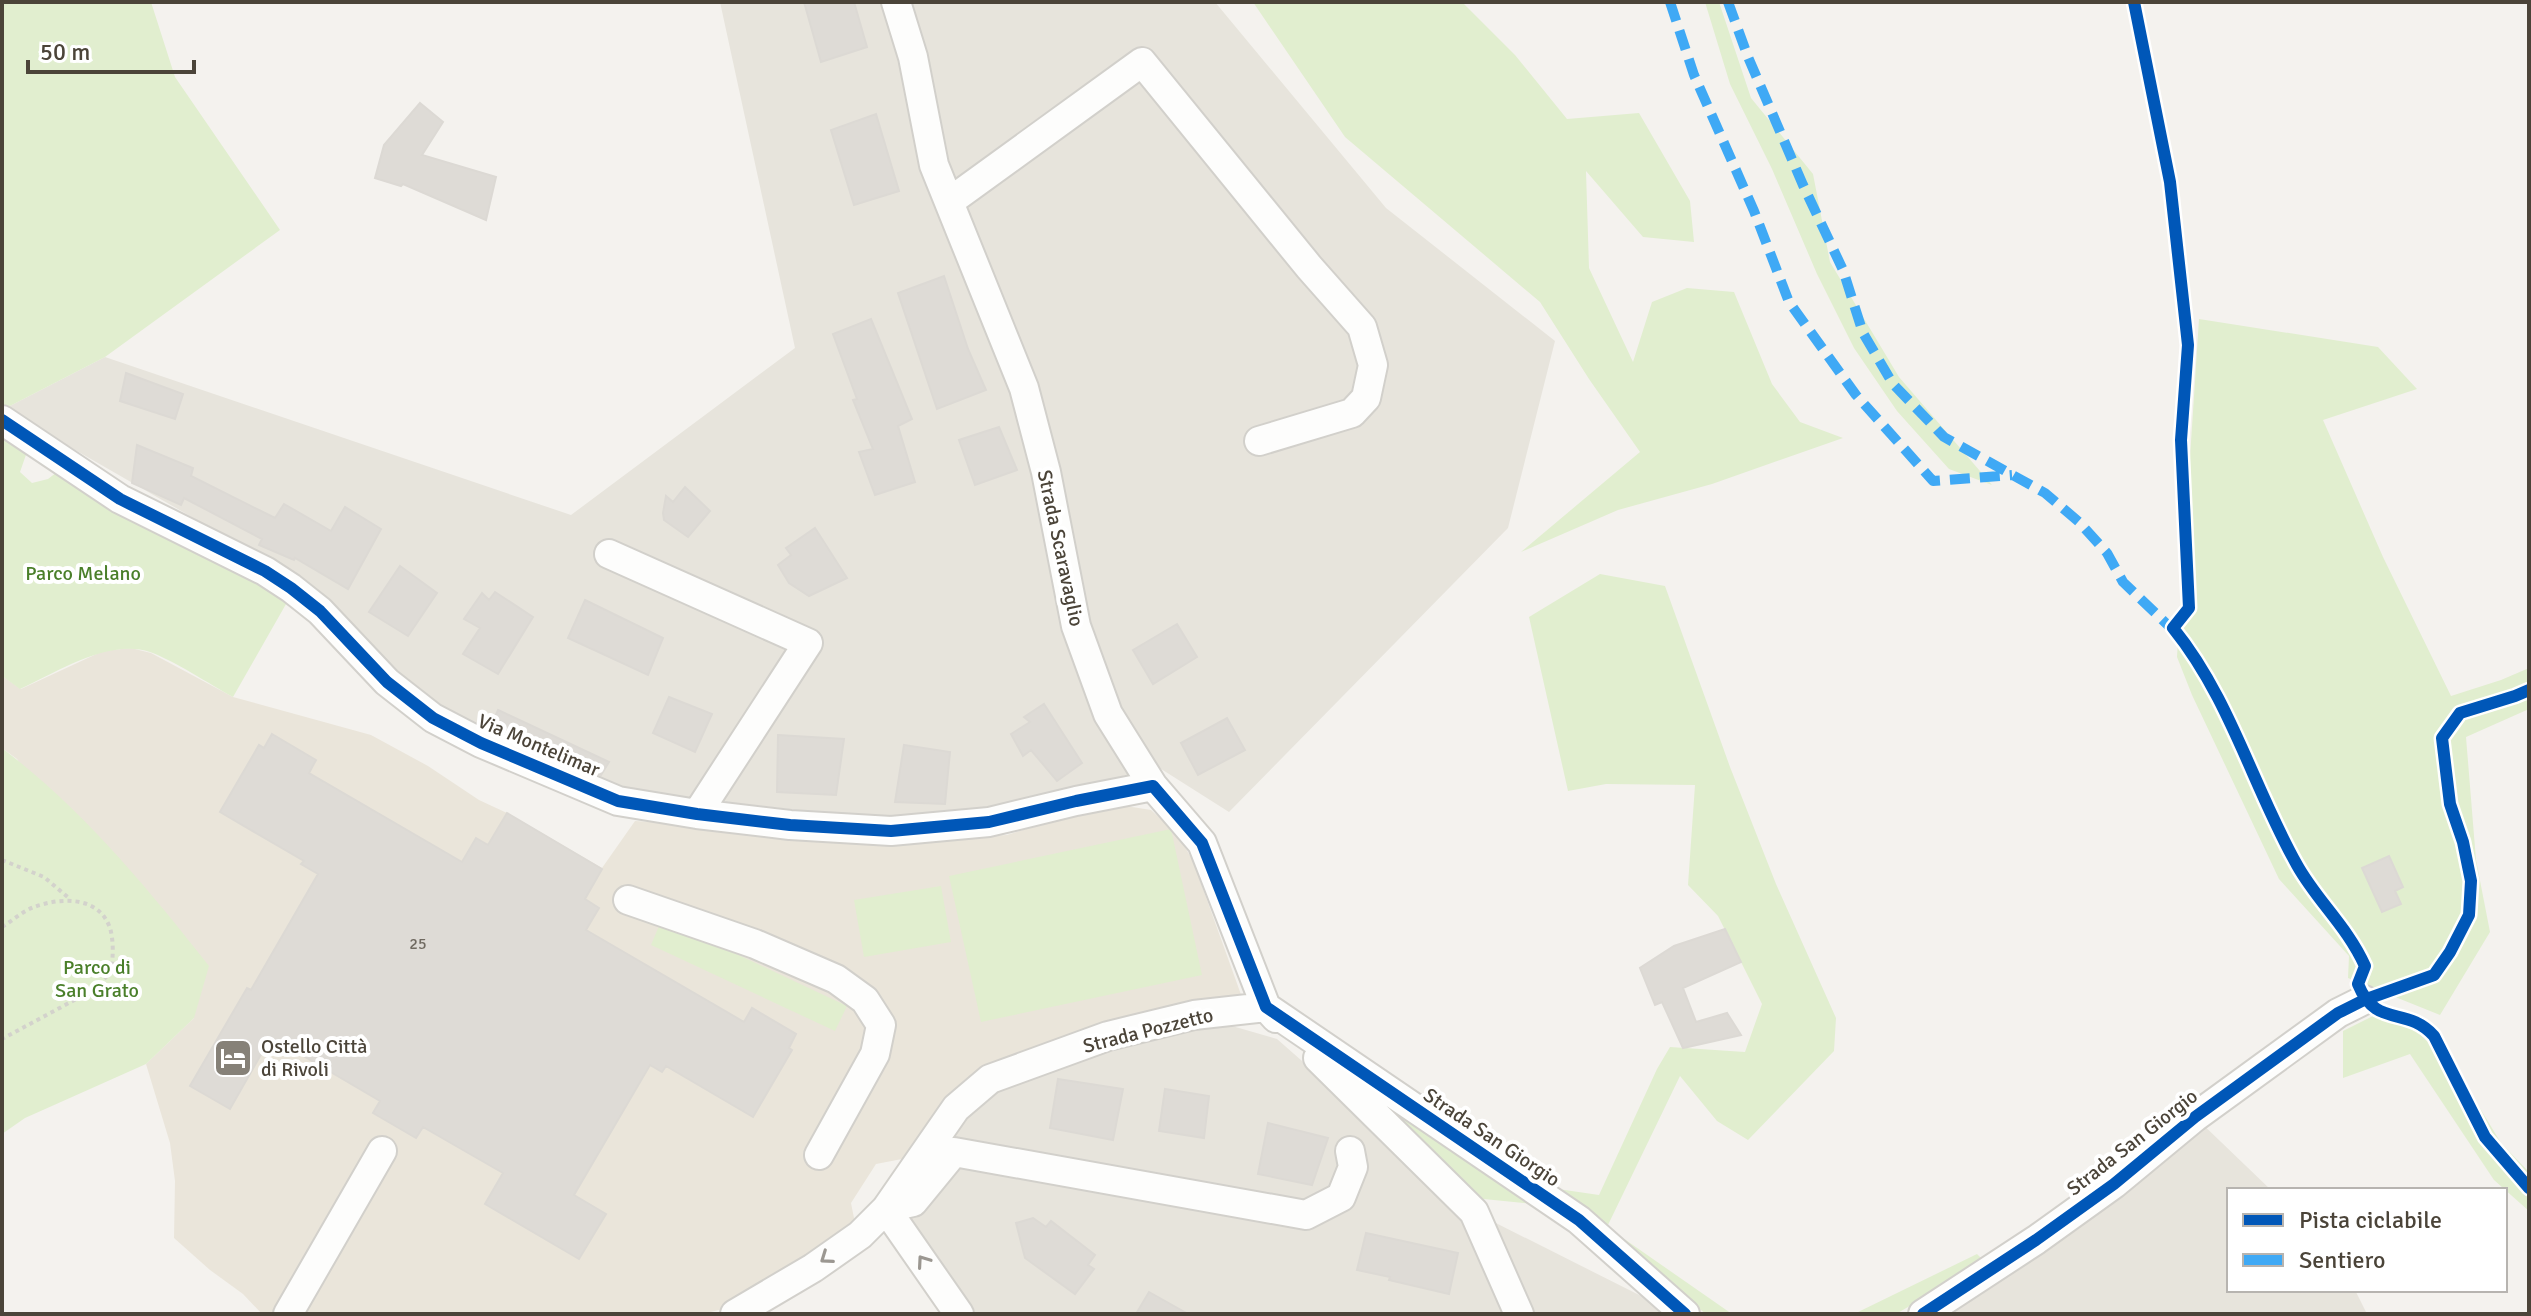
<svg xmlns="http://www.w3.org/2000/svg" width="2531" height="1316" font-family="Signika,sans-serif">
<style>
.residential{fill:#e7e4dc}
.education{fill:#eae5da}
.green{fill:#e1eecf}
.building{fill:#dedbd6;stroke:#dcd9d4;stroke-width:2}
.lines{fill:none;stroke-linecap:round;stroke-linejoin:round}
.minor-casing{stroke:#d2d0cb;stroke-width:32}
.path{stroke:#d3d2cc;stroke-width:4;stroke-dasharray:4 4;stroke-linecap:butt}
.minor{stroke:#fdfdfc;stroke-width:28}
.quiet{stroke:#3fa9f5;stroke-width:10;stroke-dasharray:20 10;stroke-linecap:butt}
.cycleway-casing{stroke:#fff;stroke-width:17}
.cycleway{stroke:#0057b8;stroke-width:12}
.oneway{stroke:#9b9791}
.labels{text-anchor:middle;stroke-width:8;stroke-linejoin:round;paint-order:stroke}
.number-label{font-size:16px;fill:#706a61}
.street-label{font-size:20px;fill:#4b4439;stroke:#fff}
.park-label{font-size:20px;fill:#4a7f2a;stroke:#fff}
.poi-label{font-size:20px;fill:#4b4439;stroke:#fff;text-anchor:start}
</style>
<rect width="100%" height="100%" fill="#f4f2ee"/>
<path class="residential" d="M720 2H1215L1386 208 1555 341 1508 528 1229 812 1158 767 977 813 887 820 619 790 438 711 296 577 4 409 105 357 571 515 795 348Z
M1194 1015 1277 1039 1474 1212 1677 1314H960L886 1209 990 1079Z
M2195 1117 2271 1190H2229V1290H2355L2367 1314H1922Z"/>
<path class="education" d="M131 648 151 653 233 697 371 735 428 766 479 800 507 813 602 868 635 821 936 839 1007 835 1077 813 1126 806 1151 810 1178 835 1193 861 1244 1003 1106 1031 990 1064 947 1098 902 1159 876 1164 851 1203 856 1228 734 1306 703 1314H262L243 1294 210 1270 174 1238 175 1181 170 1143 146 1064 194 1018 17 759 2 748V676L21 689 103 651Z"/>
<path class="green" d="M2 2H151L175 77 280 230 105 357 4 409 2 408Z
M1253 2H1462L1515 55 1567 119 1639 113 1690 201 1694 242 1643 237 1586 171 1589 268 1633 362 1652 302 1687 288 1734 292 1772 384 1800 422 1843 438 1712 484 1618 510 1521 552 1640 452 1589 379 1540 302 1345 137Z
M1705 2H1719L1751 98 1813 174 1830 262 1899 377 1992 485 1949 469 1897 411 1854 348 1817 274 1772 169 1730 84Z
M2199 319 2378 347 2417 389 2323 420 2383 557 2451 696 2501 680 2529 668V709L2466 737 2476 860 2490 932 2440 1015 2348 978 2349 956 2279 879 2192 695 2177 657Z
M2 432 28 449 20 472 32 483 48 479 61 469 294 590 233 697C209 684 175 661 150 652 109 638 57 672 20 689L2 676Z
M1600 574 1665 586 1730 767 1776 884 1836 1018 1834 1051 1748 1140 1717 1121 1680 1076 1607 1227 1732 1314H1706L1572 1208 1474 1198 1364 1088 1558 1189 1599 1195 1657 1069 1670 1047 1745 1052 1762 1004 1718 916 1688 885 1695 785 1606 784 1568 791 1529 617Z
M2 748C82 809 147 887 209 966L194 1018 146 1064 25 1118 2 1134Z
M1171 829 1202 975 981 1022 949 876Z
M941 886 951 942 864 957 854 900Z
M662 919 847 1006 835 1031 651 945Z
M2383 1011C2409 1011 2418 1011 2434 1032L2501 1143 2529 1172V1211L2494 1180 2410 1054 2343 1078V1031Z
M1977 1254 1985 1262 1896 1314H1854Z"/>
<path class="building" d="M804 2H854L867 47 821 62Z
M420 103 443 122 422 155 496 177 486 220 403 184 401 186 375 178 384 145Z
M876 114 899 191 854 205 831 130Z
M944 276 968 349 986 390 937 409 898 293Z
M871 319 912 419 898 426 915 482 875 495 859 452 873 449 853 400 857 399 833 334Z
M126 373 183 394 175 419 120 401Z
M999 427 1017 470 975 485 959 440Z
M137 445 193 468 191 476 275 518 284 504 331 531 345 507 381 529 348 589 295 558 294 560 259 545 262 539 184 498 181 505 132 483Z
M685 487 710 511 688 537 664 520 663 513 666 496 673 502Z
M815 528 847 578 809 596 789 583 778 565 791 555 786 548Z
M400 566 437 593 408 636 369 612Z
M495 592 533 617 498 674 463 654 480 628 464 619 482 593 489 600Z
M585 600 663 638 648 675 568 638Z
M1177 624 1197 657 1153 684 1133 650Z
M669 697 712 714 695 752 653 733Z
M1044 704 1082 763 1057 781 1031 750 1023 756 1011 734 1030 722 1024 717Z
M498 710 609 762 601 775 490 728Z
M1227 718 1245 750 1198 775 1181 743Z
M272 734 316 760 309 773 462 862 476 838 488 845 507 813 602 869 585 899 599 908 586 930 744 1022 752 1008 796 1034 789 1048 792 1050 753 1117 666 1066 662 1072 650 1065 574 1195 606 1214 579 1259 485 1204 503 1173 423 1127 416 1138 373 1113 380 1101 271 1037 230 1109 190 1086 247 988 251 990 318 874 301 864 304 861 220 812 259 745 264 748Z
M778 735 844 739 836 795 777 792Z
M904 745 950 752 945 804 895 802Z
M2389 856 2403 887 2395 891 2401 904 2382 912 2362 868Z
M1725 929 1741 962 1683 988 1696 1022 1727 1013 1741 1035 1683 1048 1662 1002 1655 1005 1640 968 1674 946Z
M1058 1079 1123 1089 1113 1140 1050 1128Z
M1165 1089 1209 1096 1204 1138 1159 1131Z
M1268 1123 1328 1138 1312 1185 1258 1174Z
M1033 1218 1046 1227 1051 1221 1095 1255 1088 1265 1094 1269 1075 1294 1025 1258 1016 1223Z
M1366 1233 1458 1253 1449 1294 1389 1280 1390 1277 1357 1270Z
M1149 1292 1188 1314H1136Z"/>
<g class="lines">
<defs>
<path id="minor" d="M896 2 913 57 934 165 1024 388 1046 472 1076 626 1108 714 1153 786 1202 843 1266 1007 1579 1220 1685 1314
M949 202 1142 62 1309 267 1362 327 1373 365 1366 398 1352 413 1259 441
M2 420 120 499 265 571 291 588 320 611 387 682 433 718 481 743 618 801 697 814 790 825 891 831 989 822 1076 801 1153 786
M609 554 808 643 697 814
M628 900 755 944 836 979 865 1000 881 1025 875 1054 819 1155
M1318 1058 1474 1212 1519 1314
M895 1206 913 1202 954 1152 1306 1215 1341 1197 1353 1167 1350 1151
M886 1209 959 1314
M288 1314 382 1151
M735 1314 813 1268 860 1235 886 1209 956 1108 990 1079 1108 1036 1194 1015 1266 1007 1276 1018
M1923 1314 2036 1240 2114 1184 2195 1117 2338 1013 2364 1000"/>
</defs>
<use href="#minor" class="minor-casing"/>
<path class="path" d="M2 860 44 877 70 899
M2 927C12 921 23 911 34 907 61 897 99 896 110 928 114 942 113 958 111 972L93 990 2 1039"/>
<use href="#minor" class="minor"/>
<path class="quiet" d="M1670 2 1694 75 1754 211 1789 302 1856 395 1933 481 2012 475
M1728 2 1748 57 1803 185 1843 270 1863 333 1893 384 1944 437 2045 493 2079 522 2107 553 2123 582 2175 632"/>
<defs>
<path id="cycleway" d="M2134 2 2170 182 2188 345 2181 440 2189 608 2173 628C2230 698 2253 787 2297 865 2317 901 2347 926 2365 966L2358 984C2376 1029 2406 1005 2434 1036L2485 1137 2529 1188
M2 420 120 499 265 571 291 588 320 611 387 682 433 718 481 743 618 801 697 814 790 825 891 831 989 822 1076 801 1153 786 1202 843 1266 1007 1579 1220 1685 1314
M1923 1314 2036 1240 2114 1184 2195 1117 2338 1013 2364 1000 2434 975 2450 952 2469 915 2471 881 2463 842 2450 804 2442 738 2460 713 2515 696 2529 690"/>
</defs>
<use href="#cycleway" class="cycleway-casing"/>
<use href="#cycleway" class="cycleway"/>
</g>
<defs><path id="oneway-chevron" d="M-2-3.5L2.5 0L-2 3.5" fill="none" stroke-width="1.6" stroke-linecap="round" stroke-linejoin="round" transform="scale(2)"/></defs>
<g class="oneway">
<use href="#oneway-chevron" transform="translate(826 1258) rotate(145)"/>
<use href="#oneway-chevron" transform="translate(923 1261) rotate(-125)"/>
</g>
<defs>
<symbol id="hotel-square" viewBox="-11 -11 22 22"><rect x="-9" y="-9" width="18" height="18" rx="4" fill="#868178" stroke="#fff"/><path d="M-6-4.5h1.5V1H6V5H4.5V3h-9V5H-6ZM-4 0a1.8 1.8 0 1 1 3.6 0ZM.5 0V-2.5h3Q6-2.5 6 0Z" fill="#fff"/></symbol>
</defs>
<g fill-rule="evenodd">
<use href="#hotel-square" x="211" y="1036" width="44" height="44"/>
</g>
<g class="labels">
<g class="number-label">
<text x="418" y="949">25</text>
</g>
<g class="street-label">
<text transform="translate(1061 548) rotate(78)" y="7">Strada Scaravaglio</text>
<text transform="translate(539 745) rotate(23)" y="7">Via Montelimar</text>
<text transform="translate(1148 1030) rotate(-14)" y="7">Strada Pozzetto</text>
<text transform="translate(1492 1137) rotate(34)" y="7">Strada San Giorgio</text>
<text transform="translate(2132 1142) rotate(-38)" y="7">Strada San Giorgio</text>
</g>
<g class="park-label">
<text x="83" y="580">Parco Melano</text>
<text x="97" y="974">Parco di<tspan x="97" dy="23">San Grato</tspan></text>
</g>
<g class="poi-label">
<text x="261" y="1053">Ostello Città<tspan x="261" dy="23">di Rivoli</tspan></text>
</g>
</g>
<rect width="2531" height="1316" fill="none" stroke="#4b4439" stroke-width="8"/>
<rect x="2227" y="1188" width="280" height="104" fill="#ffffff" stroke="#b7b4b0" stroke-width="2"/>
<rect x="2243" y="1214" width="40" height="12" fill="#0057b8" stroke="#b7b4b0" stroke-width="2"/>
<text x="2299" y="1228" font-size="24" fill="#4b4439">Pista ciclabile</text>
<rect x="2243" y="1254" width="40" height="12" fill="#3fa9f5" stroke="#b7b4b0" stroke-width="2"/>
<text x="2299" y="1268" font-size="24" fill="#4b4439">Sentiero</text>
<path d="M28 60v12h166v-12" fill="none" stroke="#4b4439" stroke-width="4"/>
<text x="40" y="60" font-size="24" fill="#4b4439" stroke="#ffffff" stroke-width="6" paint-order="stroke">50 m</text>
</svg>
